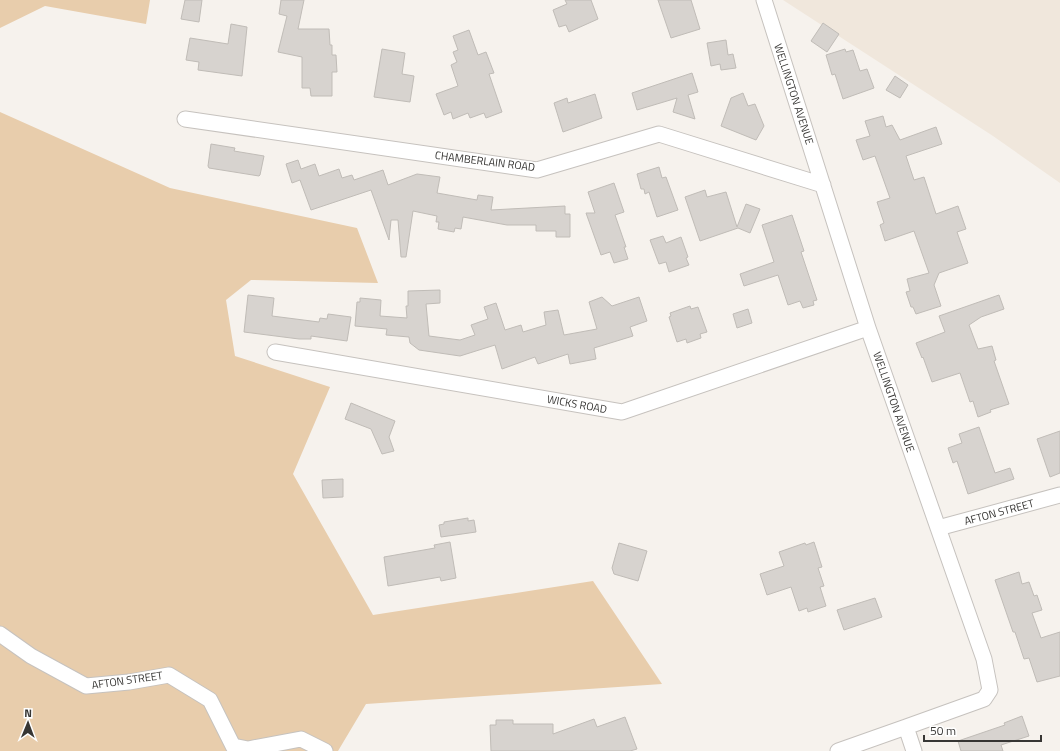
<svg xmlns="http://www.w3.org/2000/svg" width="1060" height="751" font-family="'Titillium Web',sans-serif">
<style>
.built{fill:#f0e7dc}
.green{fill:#e8cdac}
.building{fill:#d7d3cf;stroke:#c0bcb7}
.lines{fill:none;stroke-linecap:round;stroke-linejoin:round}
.minor-casing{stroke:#c6c2be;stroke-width:17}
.minor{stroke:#fff;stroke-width:15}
.labels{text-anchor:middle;stroke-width:3;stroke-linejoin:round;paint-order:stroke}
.street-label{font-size:11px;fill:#373634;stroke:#fff}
</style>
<rect width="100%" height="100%" fill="#f6f2ed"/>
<path class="built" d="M783 0H1060V183L993 136Z"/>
<path class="green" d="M0 0H150L146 24 45 6 0 28Z
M0 112 170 188 357 228 378 283 251 280 226 300 235 356 330 387 293 474 373 615 593 581 662 684 366 704 338 751H0Z"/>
<path class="building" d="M185 0H202L199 22 181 19Z
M281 0H304L298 29H329L330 45H332V55H336L337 72H332V96H311L310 88H302V57L278 52 287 16 279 14Z
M565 0H591L598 19 569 32 566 25 559 27 553 10 567 4Z
M658 0H691L700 29 671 38Z
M823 23 839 34 827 52 811 41Z
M231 24 247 27 242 76 198 70 199 62 186 60 190 38 228 44Z
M469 30 478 55 486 52 494 73 489 74 502 112 486 118 484 113 470 118 468 113 453 119 451 112 444 115 436 94 458 86 451 65 457 62 453 52 458 50 453 36Z
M726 40 728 55 733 54 736 68 721 70 720 64 711 66 707 43Z
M382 49 405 53 402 74 414 76 410 102 374 97Z
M845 49 846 52 853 50 860 71 867 69 874 88 843 99 835 74 832 75 826 55Z
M692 73 698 92 688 95 695 119 673 112 677 98 637 110 632 93Z
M895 76 908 85 900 98 886 90Z
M743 93 748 106 755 104 764 126 756 140 721 126 731 98Z
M595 94 602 118 563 132 554 103 567 98 568 103Z
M883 116 886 127 892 125 900 140 936 127 942 144 906 156 914 180 924 177 936 214 958 206 966 229 957 232 968 263 939 273 934 285 941 306 916 314 913 307H911L906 292 910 291 907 279 929 273 914 231 885 241 880 225 884 223 877 202 890 198 875 156 863 160 856 140 870 136 865 121Z
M211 144 235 148 234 151 264 156 260 175 259 176 209 168 208 166Z
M298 160 301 169 315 164 319 176 339 169 342 178 352 175 354 180 383 170 388 185 417 174 440 177 437 193 477 200 478 195 493 197 491 210 565 206V214H570V237H556V231H536V225H507L463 217 461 229 455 228 454 232 438 229 439 222H436L437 216 413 211 406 257H401L398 220H391L389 240 371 190 311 210 300 180 292 183 286 164Z
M659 167 662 178 666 177 678 210 657 217 649 192 645 194 644 189H641L637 174Z
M614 183 624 212 615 215 626 247H624L628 259 614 263 610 252 601 255 586 213H595L588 192Z
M705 190 707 197 726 192 737 227 746 204 760 209 750 233 738 228 700 241 685 197Z
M792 215 804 251 801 252 817 300 813 301 814 305 803 308 800 301 788 305 778 275 744 286 740 274 774 262 762 225Z
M663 236 666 243 681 237 688 257 686 258 689 265 669 272 666 262 659 264 650 240Z
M440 290V303L426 304 429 336 460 340 475 335 471 325 488 319 484 307 496 303 505 330 521 325 523 332 546 325 544 312 558 310 564 335 597 329 589 302 602 297 612 306 639 297 647 321 630 327 633 336 594 348 596 359 570 364 568 354 538 364 535 357 502 369 495 345 460 356 419 350 410 343 409 337 386 335 387 329 355 326 357 302H360V298L381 300 380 316 407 318 406 306H408V291Z
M248 295 274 298 272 316 319 322 320 318 327 319 328 314 351 317 347 341 311 336V339H299L244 332Z
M999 295 1004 309 981 317 969 325 978 349 992 346 996 360 994 361 1009 404 990 410 991 412 978 417 973 401 970 402 960 373 932 382 923 357 922 358 916 343 945 332 939 316Z
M690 306 691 309 698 307 707 332 700 334 701 338 687 343 686 339 677 342 669 317 671 316 670 313Z
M748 309 752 323 737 328 733 314Z
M351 403 395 421 389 437 394 451 382 454 371 429 345 419Z
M979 427 995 473 1010 468 1014 479 968 494 957 461 953 463 948 448 962 443 959 434Z
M1060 431V473L1050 477 1037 439Z
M343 479V497L323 498 322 480Z
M468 518V521L474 520 476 532 441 537 439 525 444 524V522Z
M450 542 456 578 441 581 440 577 388 586 384 557 435 548 434 545Z
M814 542 822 567 818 568 824 586 820 587 826 606 808 612 807 608 799 611 791 587 767 595 760 574 784 566 779 552 805 543 806 545Z
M619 543 647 551 638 581 614 574 612 568Z
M1019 572 1022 584 1029 582 1034 596 1037 595 1042 610 1032 613 1041 638 1060 632V676L1037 682 1029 658 1024 659 1015 632H1013L995 580Z
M875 598 882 617 844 630 837 610Z
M1022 716 1029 736 1001 745 1003 751H961L958 741 1005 725 1004 723Z
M625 717 637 749 630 751H491L490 725H496V720H513V724H553V734L594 719 597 727Z"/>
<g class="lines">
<defs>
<path id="minor" d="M764 0 868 328 984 659 990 690 984 699 906 727 914 751
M185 119 537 170 659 134 823 185
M275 352 622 412 868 328
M938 528 1060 495
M0 634 31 656 86 686 129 682 169 675 210 700 233 746 248 749 301 739 325 751
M838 751 906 727"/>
</defs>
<use href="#minor" class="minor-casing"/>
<use href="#minor" class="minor"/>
</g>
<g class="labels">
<g class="street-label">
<text transform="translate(794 94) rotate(72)" y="4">WELLINGTON AVENUE</text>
<text transform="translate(485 161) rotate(7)" y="4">CHAMBERLAIN ROAD</text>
<text transform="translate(894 402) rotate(71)" y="4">WELLINGTON AVENUE</text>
<text transform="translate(577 404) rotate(10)" y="4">WICKS ROAD</text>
<text transform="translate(999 512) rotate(-15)" y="4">AFTON STREET</text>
<text transform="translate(127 680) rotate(-8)" y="4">AFTON STREET</text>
</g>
</g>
<g transform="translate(28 723) rotate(1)" stroke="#ffffff" stroke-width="3" paint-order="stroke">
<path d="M0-3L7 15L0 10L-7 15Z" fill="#373634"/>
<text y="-6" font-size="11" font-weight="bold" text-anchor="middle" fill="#373634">N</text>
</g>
<path d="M924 735v6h117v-6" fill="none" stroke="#373634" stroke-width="2"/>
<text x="930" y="735" font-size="12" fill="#373634" stroke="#ffffff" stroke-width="3" paint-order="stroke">50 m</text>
</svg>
